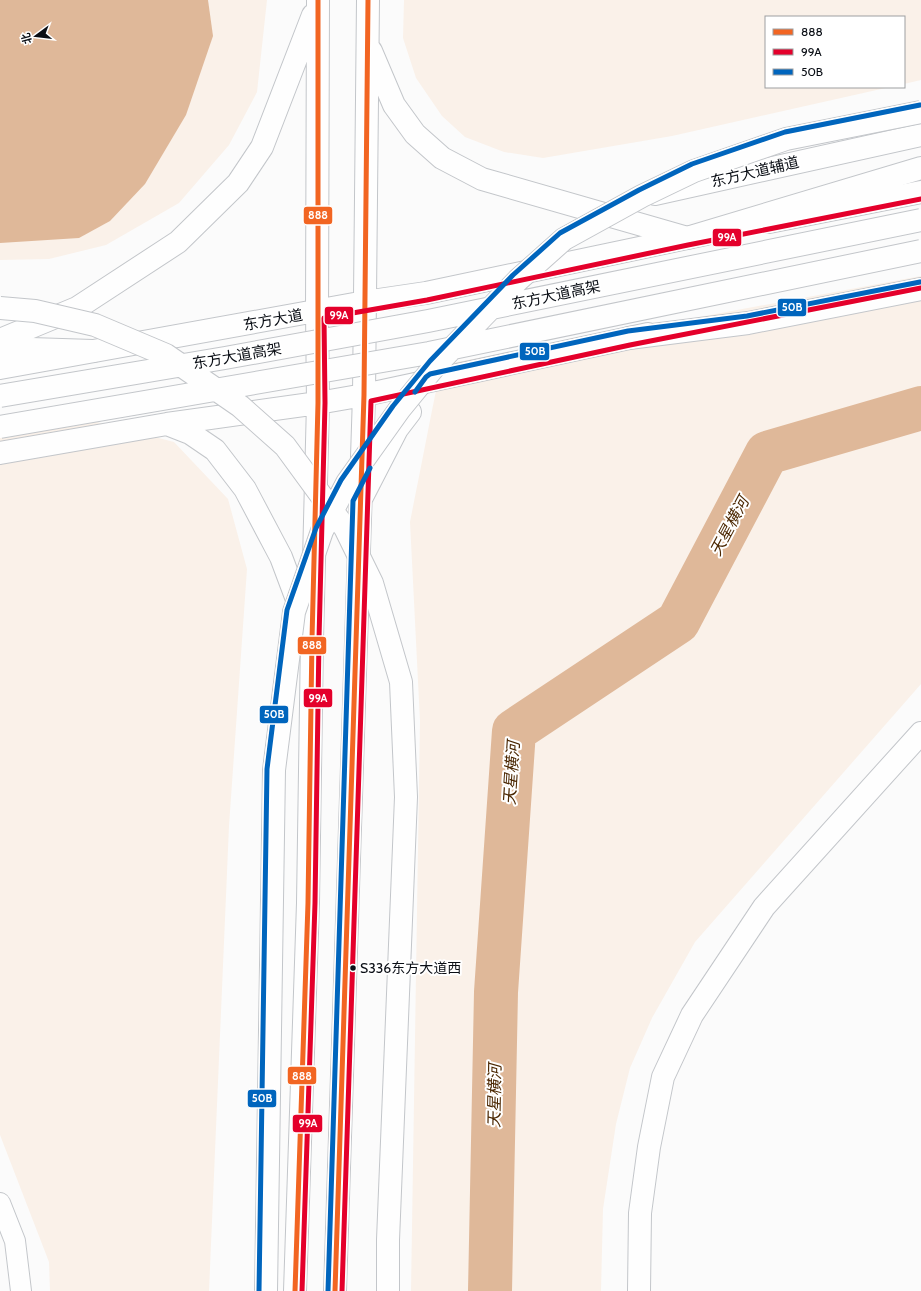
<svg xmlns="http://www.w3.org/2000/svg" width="921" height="1291" font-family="Cabin,'Noto Sans SC',sans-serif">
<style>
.green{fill:#faf1e9}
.water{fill:#dfb899}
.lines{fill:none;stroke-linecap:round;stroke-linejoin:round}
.river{stroke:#dfb899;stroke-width:44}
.street-casing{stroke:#c3c6ca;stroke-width:22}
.secondary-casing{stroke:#c3c6ca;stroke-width:24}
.primary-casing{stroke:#c3c6ca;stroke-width:24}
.highway-casing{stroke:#c3c6ca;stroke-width:24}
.street{stroke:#fefefe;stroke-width:20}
.secondary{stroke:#fefefe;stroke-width:22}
.primary{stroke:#fefefe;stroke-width:22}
.highway{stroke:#fefefe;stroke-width:22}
.highway-bridge-casing{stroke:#c3c6ca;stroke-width:24;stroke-linecap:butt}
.highway-bridge{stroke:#fefefe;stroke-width:22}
.bus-1-casing{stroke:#fff;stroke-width:8}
.bus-2-casing{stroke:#fff;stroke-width:8}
.bus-3-casing{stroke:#fff;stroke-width:8}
.bus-1{stroke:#f26522;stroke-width:5}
.bus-2{stroke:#e4002b;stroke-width:5}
.bus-3{stroke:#0065bd;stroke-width:5}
.bus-dot{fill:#0a0e15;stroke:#fff;stroke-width:1.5}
.labels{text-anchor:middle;stroke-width:4;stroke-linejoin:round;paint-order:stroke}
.bus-label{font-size:14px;fill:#0a0e15;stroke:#fff;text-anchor:start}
.street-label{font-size:15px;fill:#0a0e15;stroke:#fff}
.water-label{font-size:16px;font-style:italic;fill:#4b2702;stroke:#fff}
.line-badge{stroke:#fff;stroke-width:1.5}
.badge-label{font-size:11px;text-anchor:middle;font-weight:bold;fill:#fff}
</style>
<rect width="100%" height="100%" fill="#fbfbfb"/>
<path class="green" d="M0 0H267L257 92 229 145 179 203 106 245 49 259 0 260Z
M404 0H921V80L904 84V17H766V87H890L672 136 543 158 504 152 465 137 442 116 416 78 403 38Z
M921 276V684L695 942 652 1018 630 1068 616 1124 603 1209 601 1291H411L420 721 410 522 441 365Z
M58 412 174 442 228 499 247 569 229 826 209 1291H50L49 1262 0 1135V423Z"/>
<path class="water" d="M0 0H208L213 36 186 115 145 184 110 221 79 238 0 243Z"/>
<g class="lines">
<path class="river" d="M490 1291 496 992 514 731 678 622 767 453 921 408"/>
<defs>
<path id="street" d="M0 1203 15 1241 21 1291"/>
<path id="secondary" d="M655 194 921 135
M639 1291 640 1213 649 1147 663 1077 692 1015 764 907 921 733"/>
<path id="primary" d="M371 51 394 105 415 134 442 158 482 179 684 237
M769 222 921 192
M0 340 77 308 178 242 238 183 262 147 313 15
M0 368 365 302 426 293 706 234
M167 424 190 433 215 450 245 489 281 557 302 613
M0 453 167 424 318 403 364 395 648 334
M362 497 397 429 410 412
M295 1291 308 903 312 639 318 403 317 312 318 0
M335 1291 364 395 368 0"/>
<path id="highway" d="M687 238 921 168
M629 338 748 323 921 289
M0 348 93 351"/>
</defs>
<use href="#street" class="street-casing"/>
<use href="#secondary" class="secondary-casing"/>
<use href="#primary" class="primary-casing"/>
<use href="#highway" class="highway-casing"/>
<use href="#street" class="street"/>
<use href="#secondary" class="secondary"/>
<use href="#primary" class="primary"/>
<use href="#highway" class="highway"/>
<defs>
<path id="highway-bridge" d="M0 308 35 311 95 325 166 355 240 406 285 446 345 528 372 583 401 682 406 797 388 1240V1291
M0 396 225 358 428 321 921 220
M0 427 429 353 921 251
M266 1291 274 770 294 612 322 531 347 483 399 410 435 366 518 280 564 239 642 196 694 171 786 139 921 112"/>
</defs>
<use href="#highway-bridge" class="highway-bridge-casing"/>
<use href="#highway-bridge" class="highway-bridge"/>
<defs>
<path id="bus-1" d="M295 1291 308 903 312 639 318 403V0
M335 1291 364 395 368 0"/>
<path id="bus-2" d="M302 1291 315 903 319 639 325 403 324 318 427 300 688 245 921 199
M342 1291 371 401 630 345 921 288"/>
<path id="bus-3" d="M415 392 426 377 430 374 628 331 747 316 920 282
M259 1291 267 769 287 610 316 528 341 480 393 406 430 361 513 275 560 233 639 190 692 164 785 132 920 105
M328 1291 353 501 370 468"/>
</defs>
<use href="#bus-1" class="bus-1-casing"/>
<use href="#bus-2" class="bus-2-casing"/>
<use href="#bus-3" class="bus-3-casing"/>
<use href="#bus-1" class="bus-1"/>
<use href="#bus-2" class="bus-2"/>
<use href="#bus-3" class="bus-3"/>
</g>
<circle class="bus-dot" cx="353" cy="968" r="3.5"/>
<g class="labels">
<g class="bus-label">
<text x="360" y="973">S336东方大道西</text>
</g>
<g class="street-label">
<text transform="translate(755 172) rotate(-13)" y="5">东方大道辅道</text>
<text transform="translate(556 295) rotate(-12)" y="5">东方大道高架</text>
<text transform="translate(273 320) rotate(-10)" y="5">东方大道</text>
<text transform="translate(237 356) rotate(-10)" y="5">东方大道高架</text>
</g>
<g class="water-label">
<text transform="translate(729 526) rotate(-62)" y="6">天星横河</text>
<text transform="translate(511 773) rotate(-86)" y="6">天星横河</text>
<text transform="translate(494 1096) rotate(-89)" y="6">天星横河</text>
</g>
</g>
<g class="line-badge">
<rect x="303" y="206" width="30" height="19" rx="4" fill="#f26522"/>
<rect x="712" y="228" width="30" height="19" rx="4" fill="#e4002b"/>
<rect x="777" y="298" width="30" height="19" rx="4" fill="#0065bd"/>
<rect x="324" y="306" width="30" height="19" rx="4" fill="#e4002b"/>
<rect x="519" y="342" width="31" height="19" rx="4" fill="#0065bd"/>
<rect x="297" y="636" width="30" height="19" rx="4" fill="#f26522"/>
<rect x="303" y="688" width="30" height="20" rx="4" fill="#e4002b"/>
<rect x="259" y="705" width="30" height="19" rx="4" fill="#0065bd"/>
<rect x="287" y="1066" width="30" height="19" rx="4" fill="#f26522"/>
<rect x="247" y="1089" width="30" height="19" rx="4" fill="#0065bd"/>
<rect x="292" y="1114" width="31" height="19" rx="4" fill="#e4002b"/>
</g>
<g class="badge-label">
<text x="318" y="219">888</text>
<text x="727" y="241">99A</text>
<text x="792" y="311">50B</text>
<text x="339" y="319">99A</text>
<text x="535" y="355">50B</text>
<text x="312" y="649">888</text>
<text x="318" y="702">99A</text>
<text x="274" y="718">50B</text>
<text x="302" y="1080">888</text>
<text x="262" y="1102">50B</text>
<text x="308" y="1127">99A</text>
</g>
<rect x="765" y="16" width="140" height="72" fill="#ffffff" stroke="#9d9fa1"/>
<rect x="773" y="29" width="20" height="6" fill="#f26522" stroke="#9d9fa1"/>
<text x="801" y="36" font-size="12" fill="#0a0e15">888</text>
<rect x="773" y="49" width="20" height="6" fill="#e4002b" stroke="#9d9fa1"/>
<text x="801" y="56" font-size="12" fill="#0a0e15">99A</text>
<rect x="773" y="69" width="20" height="6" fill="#0065bd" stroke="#9d9fa1"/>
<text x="801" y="76" font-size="12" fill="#0a0e15">50B</text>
<g transform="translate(36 36) rotate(255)" stroke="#ffffff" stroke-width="3" paint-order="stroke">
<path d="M0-3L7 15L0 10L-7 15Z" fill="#0a0e15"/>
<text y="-6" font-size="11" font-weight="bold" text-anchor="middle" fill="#0a0e15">北</text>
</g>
</svg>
